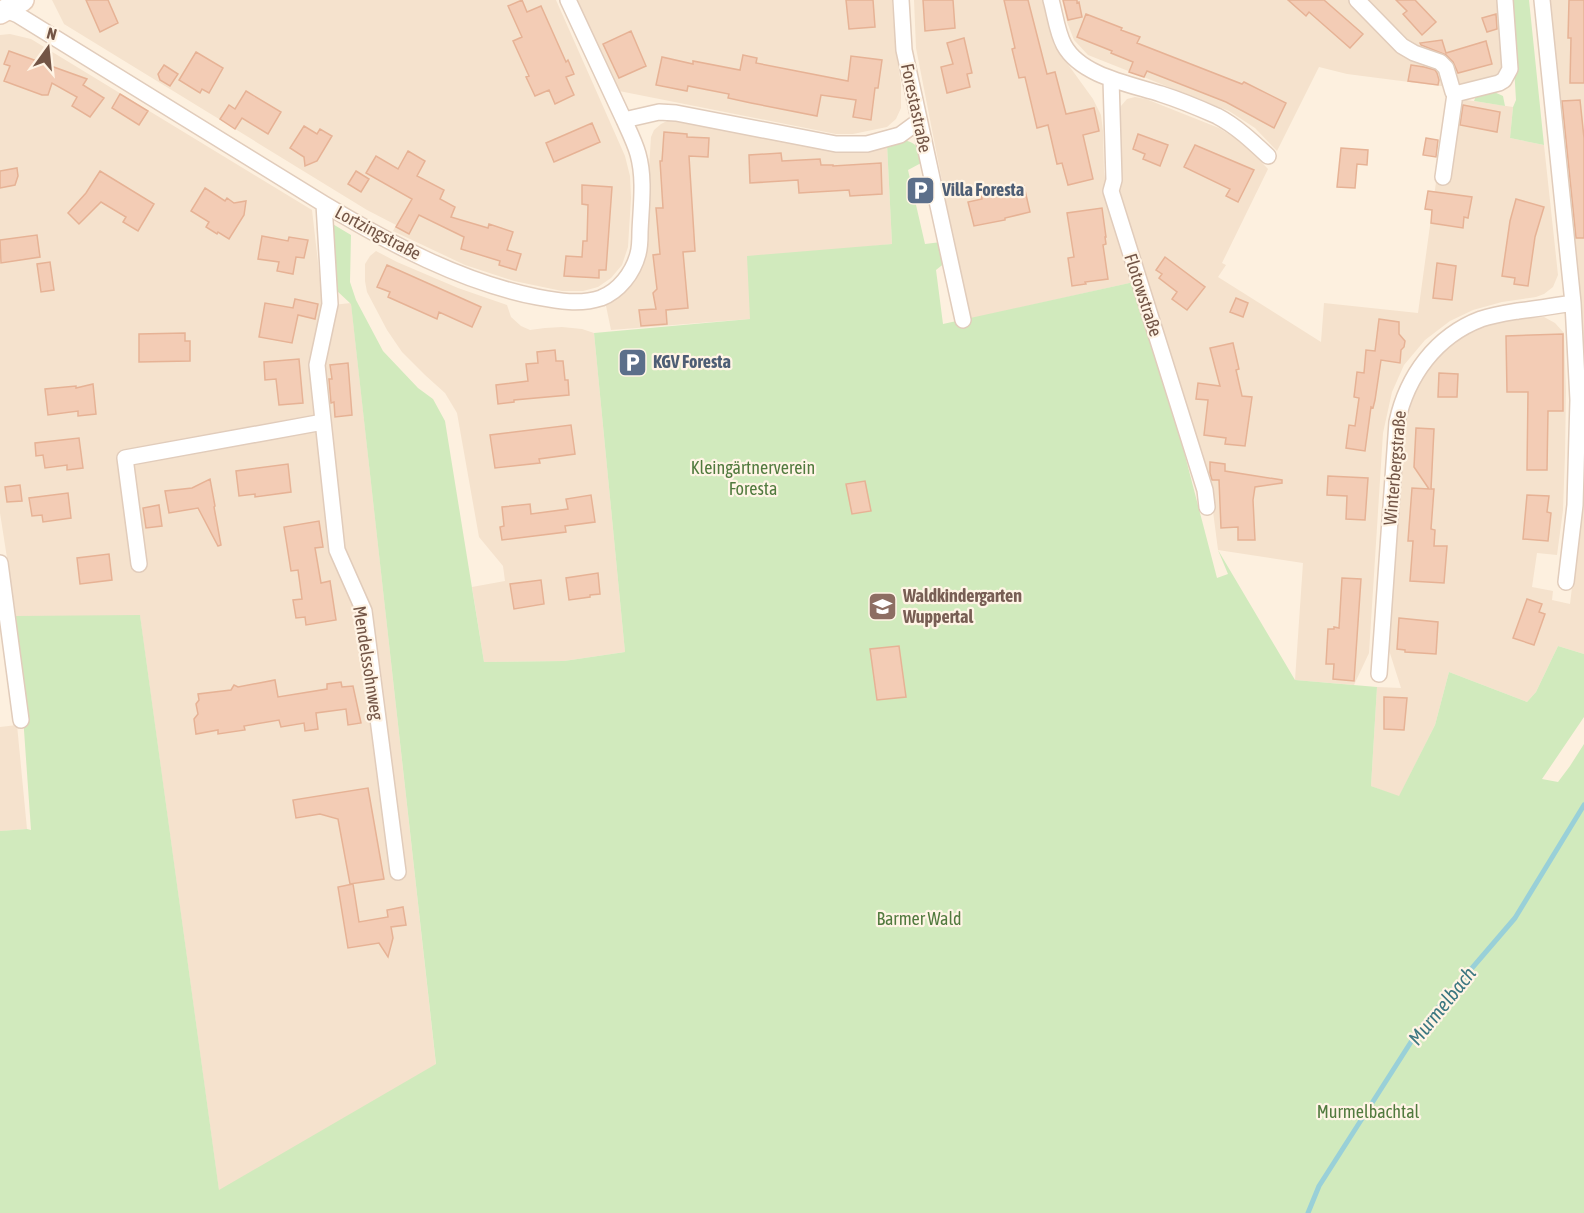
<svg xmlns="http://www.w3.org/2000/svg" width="1584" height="1213" font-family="'Asap Condensed',sans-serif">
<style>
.residential{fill:#f5e2cd}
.green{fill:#d1eabd}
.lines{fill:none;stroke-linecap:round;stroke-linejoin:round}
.stream{stroke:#99d0d8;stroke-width:5}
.building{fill:#f3ccb5;stroke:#e6b295;stroke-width:1.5}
.street-casing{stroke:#e1ccbb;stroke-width:18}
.secondary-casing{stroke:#e8ceba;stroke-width:24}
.street{stroke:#fff;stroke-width:15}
.secondary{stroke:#fff;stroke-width:21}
.labels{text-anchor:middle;stroke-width:4.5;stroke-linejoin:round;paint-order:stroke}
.street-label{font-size:18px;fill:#735546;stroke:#fff4e5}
.service-label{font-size:18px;font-weight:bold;fill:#4e5e75;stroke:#fff4e5;text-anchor:start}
.park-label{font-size:18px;fill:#517a3e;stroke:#fff4e5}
.education-label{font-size:18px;font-weight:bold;fill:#785e54;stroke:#fff4e5;text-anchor:start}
.water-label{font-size:20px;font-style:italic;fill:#3c7781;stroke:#fff4e5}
</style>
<rect width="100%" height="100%" fill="#fdf0df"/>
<path class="residential" d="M52 0H556L625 156 630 176 631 198 628 247 622 265 611 278 598 287 583 291H562L514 281 465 265 393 231 396 225 367 210 64 24Z
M575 0H892L896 52 901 83V108L896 119 887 127 853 134H836L614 90Z
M914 0H1042L1054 45 1093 99 1101 115 1103 131 1104 172 1107 191 1134 282 969 319 916 48Z
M1062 0H1354L1436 63 1448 87 1347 74 1319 67 1277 151 1255 128 1229 111 1088 55 1074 40 1067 22Z
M1362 0H1500L1504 65 1497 76 1455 89 1445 55 1437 57 1409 44Z
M1550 0H1584V364L1580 293 1564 149Z
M10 34 31 39 312 210 323 306 351 303 436 1065 219 1191 140 616H16L0 513V35Z
M1135 97 1146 99 1219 128 1238 140 1253 153 1268 169 1222 263 1226 265 1218 277 1321 342 1324 303 1418 313 1436 182 1449 183 1460 99 1513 107 1510 138 1544 145 1558 275 1553 287 1544 294 1536 297 1502 302 1473 310 1450 321 1425 340 1404 365 1392 392 1383 433 1369 653 1354 685 1295 680 1303 563 1218 550 1210 488 1117 188 1118 114 1121 106 1127 99Z
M669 120 887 144 892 244 863 247 750 319 611 330 605 301 644 244 651 137 654 130 661 124Z
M376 251 397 262 458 288 507 305 511 317 521 326 530 330 545 328 562 327 582 329 594 333 625 652 564 661 484 662 472 587 505 581 503 566 479 537 457 413 445 393 425 375 402 352 387 330 367 292 365 281V264L370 256Z
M1544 317 1555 323 1564 333 1566 391 1565 455 1563 510 1557 555 1537 553 1532 587 1553 591 1552 600 1570 604 1581 513 1584 450V654L1558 646 1536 692 1527 702 1449 672 1435 725 1399 797 1371 786 1377 687 1401 688 1388 647 1403 433 1406 407 1418 378 1437 354 1460 337 1484 325 1514 319Z
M17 725 27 829 0 831V727Z"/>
<path class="green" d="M1510 0H1529L1544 145 1510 138 1513 107 1516 100Z
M1492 91 1503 96 1505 106 1474 101 1476 96Z
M900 140C915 141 920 147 923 162L908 170 925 244 941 242 946 262 936 270 943 324 1134 282 1176 421 1217 578 1228 574 1218 550 1295 680 1377 687 1371 786 1399 796 1435 725 1449 672 1527 702 1536 692 1558 646 1584 654V717L1542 779 1558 782 1570 766 1584 744V1213H0V831L27 829 31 830 16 616 140 615 219 1190 436 1064 351 304 336 290 331 223 351 235 350 282 356 300 383 351 418 388 433 399 445 421 484 662 564 661 625 652 594 333 750 319 747 256 892 244 887 144Z"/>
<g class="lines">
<path class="stream" d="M1308 1213 1319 1186 1418 1031 1515 918 1584 805"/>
</g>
<path class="building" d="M86 0H108L118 23 100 32Z
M522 0 527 12 541 6 566 62 568 60 574 74 566 77 574 95 555 104 549 90 535 96 526 77 529 76 513 41 522 37 508 6Z
M846 0H873L875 27 849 29Z
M923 0H953L955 28 925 31Z
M1004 0H1028L1047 74 1055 72 1066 114 1094 108 1099 131 1083 135 1093 179 1068 185 1062 163 1057 164 1048 125 1037 128 1025 77 1019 78 1012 49 1015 48Z
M1063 0H1077V3L1079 2 1082 17 1068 20Z
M1288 0H1324L1363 34 1350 48 1309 12 1306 16Z
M1396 0H1415L1436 22 1422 35 1403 14 1407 11Z
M1569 0H1584V83H1570L1571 38H1568Z
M1086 14 1122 28 1121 30 1140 37 1137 43 1242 84 1244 82 1286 103 1274 128 1226 102 1147 71 1144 77 1129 72 1133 62 1111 53 1112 51 1077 37Z
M1496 14 1497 29 1487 32 1482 18Z
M631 31 646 66 619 78 603 44Z
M964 38 972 73 967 74 970 87 947 93 941 67 953 64 947 43Z
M1442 40 1446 53 1486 41 1492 64 1458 73 1453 62 1446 55 1421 45 1420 43Z
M9 51 87 79 83 85 104 98 90 117 72 106 77 97 52 83 48 95H42L4 81 10 66 4 64Z
M196 52 223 68 209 93 202 89 200 93 179 80Z
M743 55 757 58 756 63 848 81 851 56 882 60 878 88H875L871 120 853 117 856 100 821 95 817 116 751 103 728 98 729 94 688 86 687 91 656 85 662 57 693 64V61L740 70Z
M164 65 178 74 170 86 160 80 158 74Z
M1411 65 1424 67 1435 70 1437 73 1439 80 1438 85 1408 81Z
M246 91 281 112 268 134 242 118 235 129 220 119 229 105 235 109Z
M120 94 148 111 139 125 112 108Z
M1580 100 1584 138V238H1576L1562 101Z
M1463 105 1500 112 1497 132 1460 125Z
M592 123 600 142 554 162 546 143Z
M304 126 317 134 320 129 332 136 317 161 305 166 304 157 290 148Z
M664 132 687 134V137L709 138 708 157 689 156 695 251 683 252 688 308 666 310 667 324 641 326 639 310 656 309 653 293 657 289 653 255 660 254 656 208H663L660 161H662Z
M1138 134 1168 145 1160 166 1143 159 1145 154 1133 149Z
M1426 138 1438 140 1436 157 1423 155Z
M1195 145 1254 170 1238 202 1226 196 1230 189 1184 167Z
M1341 148 1368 150 1367 165 1357 164 1355 188 1337 187Z
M408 151 425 161 417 176 444 190 440 199 455 207 451 217 488 228 489 224 513 232 507 250 521 254 516 270 499 265 500 261 461 249 464 237 419 215 409 234 396 227 412 199 366 173 376 156 398 169Z
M781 153 782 161 820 159 821 165H833V166L881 163 882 194 850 196 849 190 799 193 798 180 750 183 749 155Z
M17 168 18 176 15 185 0 188V171Z
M100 171 154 204 138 231 123 222 126 217 101 202 79 224 68 213 86 193Z
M356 171 369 179 361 192 348 184Z
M582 185 612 187 606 270H599V278L564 276 566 256 582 257 583 241H587L588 205 582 204Z
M1024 186 1030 212 1005 218V220L974 226 968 202 982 199 981 195Z
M205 188 225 201 227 198 234 203 246 201 244 215 229 239 218 232 217 234 206 227 209 222 191 211Z
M1428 191 1472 197 1468 218 1464 217 1463 228 1431 223 1432 210 1425 209Z
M1516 199 1544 207 1535 237 1528 286 1514 284 1515 278 1502 276 1510 221Z
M1102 208 1106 237H1105L1106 244 1103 245 1108 279 1085 282 1086 284 1072 286 1068 258 1074 257 1067 213Z
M37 235 40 257 1 263 0 240Z
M262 236 288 241 289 237 308 240 304 258 296 257 293 274 277 271 279 262 258 259Z
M1165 257 1205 287 1187 310 1172 299 1177 292 1159 278 1162 274 1156 270Z
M50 262 54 290 41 292 37 264Z
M1437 263 1456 266 1452 300 1433 298Z
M387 265 481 307 472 327 439 312 437 319 388 297 390 292 377 287Z
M1236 298 1248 303 1243 317 1230 312Z
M295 299 318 304 315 319 298 315 292 343 259 337 265 303 293 308Z
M1379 319 1399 322V334L1405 341 1404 347 1401 350 1400 363 1381 360 1375 400 1373 408 1371 407 1365 451 1346 448 1349 425 1355 426 1359 398 1354 397 1357 372 1364 373 1366 350 1375 351Z
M185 333V341H190V361L139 362V334Z
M1563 334V411H1548L1547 470H1527L1528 392H1507L1506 336Z
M1233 343 1239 369 1236 370 1242 396 1252 397 1245 446 1225 444 1226 438 1204 435 1208 400 1196 399 1198 383 1220 386 1210 348Z
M555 350 556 361H563L565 380H568L569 395 514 400V402L498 404 496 385 528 381 526 364 538 363 537 352Z
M299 359 303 403 279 405 276 379 265 380 264 362Z
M348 363 352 415 335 417 334 402 331 403 329 379H332L330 365Z
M1439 373 1458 374 1457 397H1438Z
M93 384 96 414 78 416V411L48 415 45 389 76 386V388Z
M571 425 575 454 539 459 540 463 495 468 490 435Z
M1416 428 1434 429 1431 489H1434L1431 529 1435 530 1434 546H1447L1444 583 1410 581 1413 541H1408L1412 488 1429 489 1414 467Z
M79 438 83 468 67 470V465L45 468 43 455 36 456 35 443Z
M1210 462 1225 464V471L1282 480V483L1255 487 1253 500 1255 540H1238V527L1221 528 1219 480H1212L1210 473Z
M288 464 291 492 255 497V494L239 496 236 471Z
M1328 476 1368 478 1365 520 1346 519 1347 496 1327 495Z
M210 479 215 506 214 507 221 545 218 546 198 508 169 513 165 491 192 488Z
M865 481 871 511 852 514 846 484Z
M20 485 22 501 7 502 5 487Z
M68 493 71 518 43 522 42 515 32 516 29 498Z
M591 495 595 522 565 526 566 532 502 540 500 527 504 526 502 507 530 504 531 514 568 509 566 499Z
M1527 495 1549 496 1547 512 1551 513 1548 541 1523 539Z
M159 505 162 526 146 528 143 508Z
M319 521 323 547 315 548 321 583 330 581 336 620 306 625 305 617 296 618 293 600 302 599 298 570 291 571 284 527Z
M109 554 112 580 80 584 77 558Z
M598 573 600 594 590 595V597L569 600 566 578Z
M1342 578 1361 579 1354 681 1333 679 1334 664H1326L1328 629H1334V627L1339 628Z
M541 580 544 604 514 609 510 584Z
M1527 599 1542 604 1539 612 1545 614 1534 645 1513 638Z
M1399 618 1438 622 1436 654 1405 652V650L1397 649Z
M899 646 906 697 877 700 870 649Z
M275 680 278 697 327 689V684L341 682 342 687 353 686 361 723 348 725 346 709 316 713 318 729 305 731 304 723 281 727 279 720 244 726 245 730 218 734V730L196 734 194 719 198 714 196 704 199 700 198 694 231 690 234 685 238 687Z
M1384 697 1407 698 1404 730 1384 729Z
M368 788 384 879 350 884 338 819 320 814 296 818 293 800Z
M353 884 359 922 388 917 387 910 403 907 406 925 391 927 393 938 388 957 379 943 348 948 338 887Z"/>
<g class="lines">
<defs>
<path id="street" d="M568 0 624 120
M901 0 904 50 963 320
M1051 0C1055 14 1057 32 1064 45 1081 76 1130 84 1161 94 1180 100 1199 108 1217 116 1236 126 1252 141 1268 156
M1357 0 1402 46 1414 53 1440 62 1446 68 1453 92 1455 94 1499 83 1504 80 1510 69 1505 0
M1542 0 1573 303 1578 400 1575 505 1566 582
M6 10 18 15 324 204C391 244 461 282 537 297 558 301 580 305 601 298 619 291 633 273 638 254 640 247 640 239 640 232 641 206 645 179 638 154 635 143 629 131 624 120L659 112 676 113 836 144H867L900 135 919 121
M1111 79 1114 180 1111 191 1205 490 1207 507
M1443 177 1455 94
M324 204 330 304 317 365 337 550 364 611 398 872
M0 563 21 720
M139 564 125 458 323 422
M1379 674 1397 422C1407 376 1436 336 1481 319 1493 315 1506 313 1518 311 1536 309 1554 306 1573 303"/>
<path id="secondary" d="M0 13 23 0"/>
</defs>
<use href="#street" class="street-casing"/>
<use href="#secondary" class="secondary-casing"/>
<use href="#street" class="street"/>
<use href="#secondary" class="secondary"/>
</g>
<defs>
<symbol id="parking-square" viewBox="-11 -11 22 22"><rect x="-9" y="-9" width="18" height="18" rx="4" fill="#5c6f8a" stroke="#fff4e5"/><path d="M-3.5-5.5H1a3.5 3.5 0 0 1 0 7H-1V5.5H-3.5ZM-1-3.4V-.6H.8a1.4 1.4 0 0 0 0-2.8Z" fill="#fff"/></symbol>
<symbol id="school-square" viewBox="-11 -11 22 22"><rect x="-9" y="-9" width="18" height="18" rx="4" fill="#8d6e63" stroke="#fff4e5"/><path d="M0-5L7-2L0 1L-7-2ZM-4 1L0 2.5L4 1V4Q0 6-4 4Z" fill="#fff"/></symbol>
</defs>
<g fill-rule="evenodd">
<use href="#parking-square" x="904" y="174" width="33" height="33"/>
<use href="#parking-square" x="616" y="346" width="33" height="33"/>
<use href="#school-square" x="866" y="590" width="33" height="33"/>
</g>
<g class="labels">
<g class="street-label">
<text transform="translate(916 108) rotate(78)" y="6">Forestastraße</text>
<text transform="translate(378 233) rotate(28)" y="6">Lortzingstraße</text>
<text transform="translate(1143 295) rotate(72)" y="6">Flotowstraße</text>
<text transform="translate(1395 468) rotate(-85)" y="6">Winterbergstraße</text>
<text transform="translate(368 663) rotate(81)" y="6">Mendelssohnweg</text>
</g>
<g class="service-label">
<text x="942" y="196">Villa Foresta</text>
<text x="653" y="368">KGV Foresta</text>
</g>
<g class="park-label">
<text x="753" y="474">Kleingärtnerverein<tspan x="753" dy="21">Foresta</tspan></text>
<text x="919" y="925">Barmer Wald</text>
<text x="1368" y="1118">Murmelbachtal</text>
</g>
<g class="education-label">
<text x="903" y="602">Waldkindergarten<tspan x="903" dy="21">Wuppertal</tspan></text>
</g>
<g class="water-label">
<text transform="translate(1442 1006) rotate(-51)" y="7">Murmelbach</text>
</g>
</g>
<g transform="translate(48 48) rotate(15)" stroke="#fff4e5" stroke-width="4.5" paint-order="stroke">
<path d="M0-4.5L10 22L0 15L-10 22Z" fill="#735546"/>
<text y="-9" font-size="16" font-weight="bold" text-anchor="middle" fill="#735546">N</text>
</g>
</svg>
